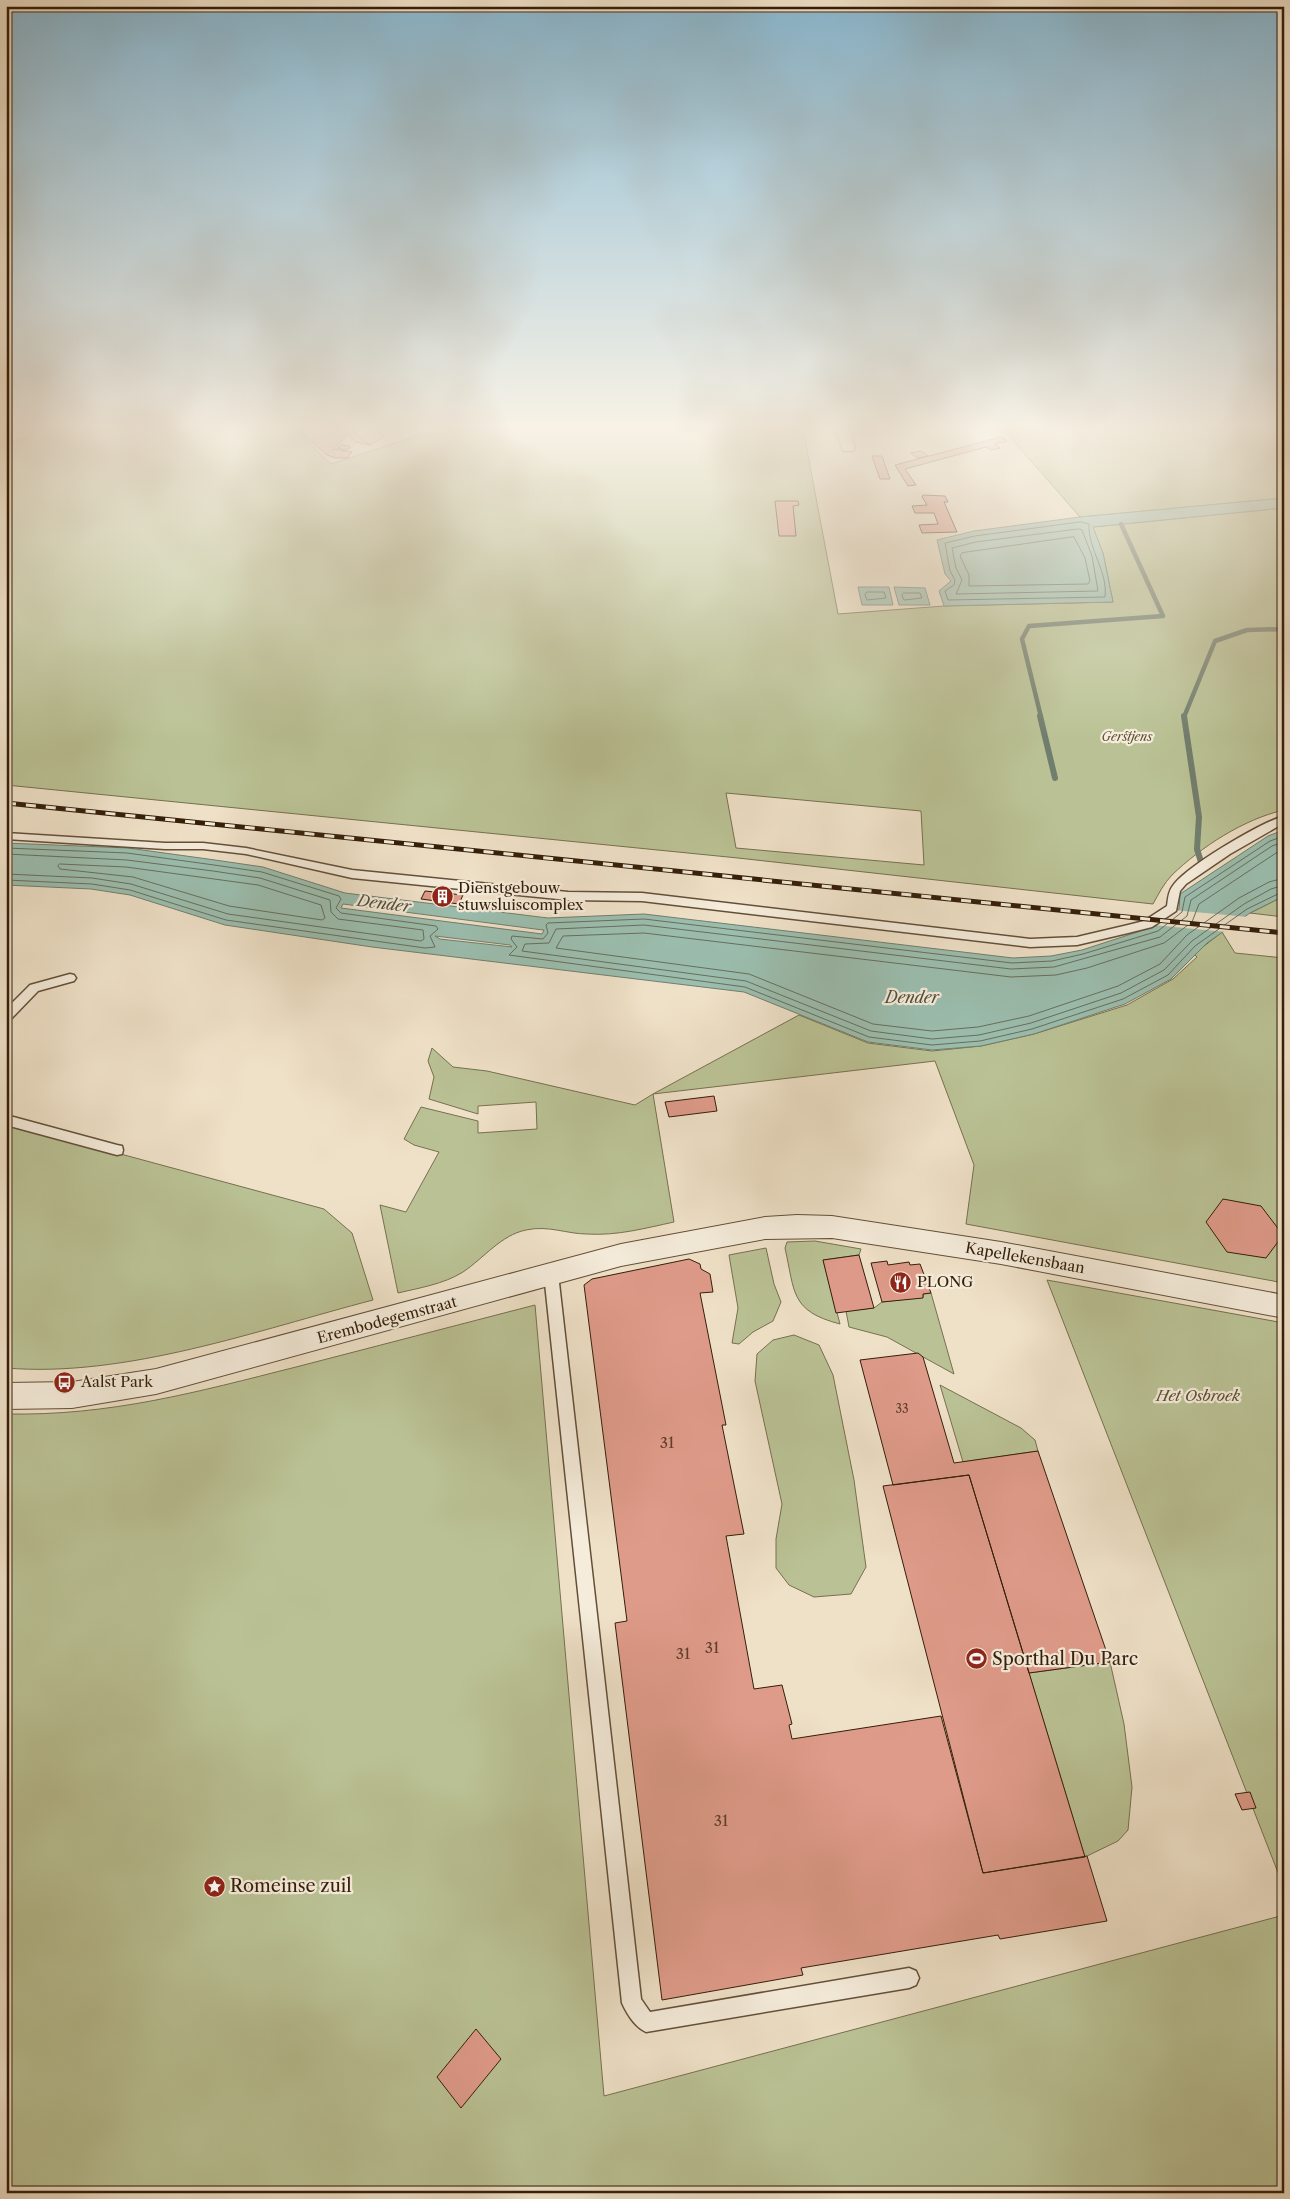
<svg xmlns="http://www.w3.org/2000/svg" width="1290" height="2199" font-family="'Libre Caslon Text',serif">
<style>
.green{fill:#bac295;stroke:#77704f;fill-rule:evenodd}
.water{fill:#9bbeaf;stroke:#727e6d;fill-rule:evenodd}
.pier{fill:#efe1c8}
.lines{fill:none;stroke-linecap:round;stroke-linejoin:round}
.shore{stroke:#686e5c;stroke-width:1}
.stream-far1{stroke:#727e6d;stroke-width:4.5}
.stream{stroke:#727e6d;stroke-width:6}
.building{fill:#df9b8a;stroke:#341e09}
.service-casing{stroke:#634f39;stroke-width:3}
.minor-casing{stroke:#634f39;stroke-width:2}
.primary-casing{stroke:#341e09;stroke-width:2}
.service{fill:#f5ecdb;fill-rule:evenodd}
.minor{fill:#f5ecdb;fill-rule:evenodd}
.primary{fill:#efe1c8;fill-rule:evenodd}
.rail-casing{stroke:#341e09;stroke-width:5}
.rail{stroke:#f5ecdb;stroke-width:3;stroke-dasharray:10;stroke-linecap:butt}
.labels{text-anchor:middle;stroke-width:4.5;stroke-linejoin:round;paint-order:stroke}
.far-park-label{font-size:12px;font-style:italic;fill:#5c4f33;stroke:#f5ecdb}
.number-label{font-size:12px;fill:#5f3d29}
.poi-label{font-size:15px;fill:#341e09;stroke:#f5ecdb;text-anchor:start}
.street-label{font-size:15px;fill:#341e09;stroke:#f5ecdb}
.park-label{font-size:15px;font-style:italic;fill:#5c4f33;stroke:#f5ecdb}
.near-number-label{font-size:15px;fill:#5f3d29}
.water-label{font-size:16px;font-style:italic;fill:#534e3b;stroke:#f5ecdb}
.near-poi-label{font-size:18px;fill:#341e09;stroke:#f5ecdb;text-anchor:start}
</style>
<rect width="100%" height="100%" fill="#efe1c8"/>
<filter id="stains"><feTurbulence type="fractalNoise" baseFrequency=".004" numOctaves="4"/><feColorMatrix values="0 0 0 0 .2 0 0 0 0 .09 0 0 0 0 .02 0 0 0 .5 -.17"/></filter>
<radialGradient id="worn" r=".72"><stop offset=".6" stop-color="#630" stop-opacity="0"/><stop offset="1" stop-color="#630" stop-opacity=".3"/></radialGradient>
<path class="green" d="M49 429H294L331 464 438 429H803L838 614 944 606 1113 602 1103 553 1092 527 1284 508V810C1244 819 1201 847 1172 875 1164 883 1158 895 1153 904L738 858 6 785V447ZM726 793 921 811 924 865 736 848Z
M1003 429H1284V498L1080 517Z
M1284 896V917L1250 913Z
M1222 932 1235 953 1284 958V1283L966 1224 974 1165 935 1061 653 1094 674 1222C646 1228 617 1236 587 1234 567 1234 548 1225 526 1230 501 1235 484 1258 463 1272 444 1284 419 1288 398 1293L380 1205 406 1212 439 1152 414 1145 404 1139 421 1107 478 1121V1133L537 1129 536 1102 478 1106V1114L429 1099 434 1077 428 1061 432 1048 453 1067 487 1071 635 1105 653 1094 799 1015 868 1043 932 1051 981 1046 1034 1034 1127 1005 1173 979 1197 957 1194 954Z
M6 1123 324 1209 352 1233 373 1300C258 1330 126 1378 6 1368Z
M815 1241 861 1249 859 1255 823 1260 840 1324C790 1311 795 1292 785 1248L787 1242Z
M766 1248 774 1284 781 1302 773 1321 753 1332 739 1344 732 1343 738 1308 729 1255Z
M1047 1280 1284 1323V1888Z
M931 1293 954 1374 887 1337 849 1327 846 1311 874 1308 882 1302 923 1297V1294Z
M535 1305 604 2096 1284 1915V2193H6V1414C110 1416 197 1392 296 1367 376 1346 455 1326 535 1305Z
M794 1335 819 1345 833 1375 854 1480 866 1567 851 1594 814 1597 789 1585 776 1568V1539L782 1504 755 1381 757 1354 773 1340Z
M940 1385 1021 1428 1035 1440 1038 1451 963 1462Z
M1110 1662 1124 1724 1132 1787 1128 1830 1118 1841 1085 1857 1029 1673Z"/>
<path class="water" d="M1284 498V508L1093 527 1103 553 1113 602 944 606 939 591 951 581 945 574 937 540 974 531 1080 517Z
M858 587H889L893 605H862Z
M894 587 925 588 930 605H899Z
M1284 830V896L1250 913 1207 943 1171 979 1125 1004 1034 1034 981 1046 932 1050 868 1042 744 992 372 947 225 925 130 895 91 889 6 885V843L128 848 215 860 263 867 345 893 548 918 644 914 1013 958 1051 956 1082 950 1156 926 1179 909 1180 894 1268 836ZM343 904 543 930H544L542 934 341 908ZM435 936 510 945 512 947 440 939Z"/>
<path class="pier" d="M1173 910 1248 917 1226 932 1153 925Z"/>
<g class="lines">
<path class="shore" d="M1081 522 1089 524C1088 550 1108 571 1105 597L948 600 945 591 954 585 955 580 950 571 945 543 975 536Z
M1079 529 1082 530 1092 556 1098 591 956 594 962 580 956 568 952 548 976 542Z
M1074 537 1085 558 1090 581 1088 584 969 586V575L960 556 962 553Z
M867 592H884L886 598 867 600 865 595Z
M904 593H920L922 598 904 600 902 595Z
M1284 836 1270 841 1185 897 1182 912 1158 931 1083 954 1052 961 1012 963 644 919 548 923 546 925 548 933 543 939 512 936 511 939 517 947 509 955 745 987 869 1037 932 1045 980 1041 1032 1029 1123 999 1168 975 1195 946 1247 909 1284 891
M1284 842 1272 846 1191 900 1187 916 1160 937 1054 967 1011 969 644 925 556 929 549 943 525 944 522 951 746 981 871 1031 932 1039 979 1035 1031 1023 1121 993 1164 970 1192 941 1244 904 1271 889 1284 885
M6 848 127 853 214 865 262 872 339 896 341 899 336 908 341 913 436 926 438 929 430 936 435 947 425 948 226 920 130 890 92 884 6 880
M1284 850 1276 853 1199 904 1192 922 1164 943 1087 968 1056 975 1011 977 644 933 563 936 556 948 749 974 873 1024 932 1031 978 1027 1029 1016 1118 986 1160 964 1187 935 1239 898 1269 882 1284 878
M6 854 127 860 213 871 260 878 330 900 331 912 338 919 423 930 424 939 421 941 228 914 131 884 92 878 6 874
M60 864 126 867 258 885 321 905 325 918 322 920 229 906 133 877 60 869 58 866Z"/>
<path class="stream-far1" d="M1041 717 1022 639 1029 626 1163 616 1121 524
M1184 717 1215 641 1247 630 1284 629"/>
<path class="stream" d="M1040 716 1055 778
M1184 716 1199 817 1197 849 1201 862"/>
</g>
<path class="building" d="M350 429H376L385 436 370 445Z
M350 429 370 445 356 442 348 435 333 449 352 452 347 458H335L327 455 298 430Z
M1001 437 1007 441 995 444 1000 448 991 450 986 447 905 469 916 485 908 486 895 465Z
M342 445 349 446 350 448 345 450 337 448Z
M921 451 928 456 917 458 911 453Z
M872 456H882L890 479H880Z
M923 495 945 496 948 502H944L957 532 922 533 919 525 938 524 934 513H915L912 506 927 505 922 497Z
M775 501H798L799 505 793 506 796 536H779Z
M425 891 463 895 459 904 421 899Z
M714 1096 717 1111 669 1117 665 1102Z
M1223 1199 1261 1206 1283 1235 1266 1258 1227 1252 1206 1222Z
M859 1255 874 1308 836 1313 823 1260Z
M689 1259 700 1264 701 1269 710 1274 713 1292 700 1293 726 1425H722L744 1534 726 1536 754 1689 782 1685 792 1724 789 1725 792 1739 941 1716 983 1873 1087 1856 1107 1921 1000 1939 998 1935 801 1968 803 1975 662 2000 615 1623 627 1621 584 1285 592 1279Z
M887 1261 888 1265 909 1262 910 1265 920 1264 931 1293 923 1294V1298L882 1302 871 1263Z
M918 1353 923 1357 954 1463 1038 1451 1110 1662 1029 1673 969 1475 893 1485 860 1360Z
M969 1475 1085 1857 983 1873 883 1486Z
M1250 1792 1256 1808 1242 1810 1235 1794Z
M476 2029 501 2059 461 2108 437 2077Z"/>
<g class="lines">
<defs>
<path id="service" d="M1284 816V823L1230 854 1186 884 1180 891 1176 911 1152 927 1128 933 1077 945 1030 947 642 901 568 900 352 878 246 854 203 849H165L6 839V833L165 843H203L246 848 352 870 568 892 642 893 1030 939 1077 937 1128 925 1144 921 1167 906C1168 900 1168 893 1172 887 1185 867 1260 823 1284 816Z
M70 974 74 975 76 978 74 981 38 991 10 1020 6 1021V1009L30 985Z
M6 1115 117 1145 122 1146 123 1150 122 1154 117 1155 6 1125Z
M551 1268 556 1270 558 1274 641 1999 650 2012 909 1968 916 1971 919 1978 916 1985 909 1988 646 2032C635 2027 627 2014 622 2003L544 1274 546 1270Z"/>
<path id="minor" d="M835 429H849L855 448 853 451H843Z
M797 1215 832 1216 1001 1242 1284 1295V1318L1001 1264 832 1238 765 1239 621 1266 156 1394 72 1408 6 1409V1383L72 1382 156 1369 621 1244 765 1217Z"/>
<path id="primary" d="M16 429H37L35 432 6 444V433Z"/>
</defs>
<use href="#service" class="service-casing"/>
<use href="#minor" class="minor-casing"/>
<use href="#primary" class="primary-casing"/>
<use href="#service" class="service"/>
<use href="#minor" class="minor"/>
<use href="#primary" class="primary"/>
<defs>
<path id="rail" d="M6 803 1284 933"/>
</defs>
<use href="#rail" class="rail-casing"/>
<use href="#rail" class="rail"/>
</g>
<linearGradient id="sky" x2="0" y2="1"><stop stop-color="#89b8d1"/><stop offset="0.58" stop-color="#f8f2e6"/><stop offset="1" stop-color="#f8f2e6" stop-opacity="0"/></linearGradient>
<rect width="1290" height="737" fill="url(#sky)"/>
<defs>
<symbol id="building-disc" viewBox="-11 -11 22 22"><circle r="9.5" fill="#8f2418" stroke="#f5ecdb"/><path d="M-4-6H4V6H1V3H-1V6H-4ZM-2.5-4.3h1.7v1.8h-1.7ZM.8-4.3h1.7v1.8H.8ZM-2.5-1h1.7V.8h-1.7ZM.8-1h1.7V.8H.8Z" fill="#fff"/></symbol>
<symbol id="restaurant-disc" viewBox="-11 -11 22 22"><circle r="9.5" fill="#8f2418" stroke="#f5ecdb"/><path d="M-5-6h1v4h1v-4h1v4h1v-4h1v5L-1.5 .5V6h-2V.5L-5-1ZM5-6V6H3V1.5H1.5Q1.5-4 5-6Z" fill="#fff"/></symbol>
<symbol id="bus-disc" viewBox="-11 -11 22 22"><circle r="9.5" fill="#8f2418" stroke="#f5ecdb"/><path d="M-5-6H5V4H4V6H2V4H-2V6H-4V4H-5ZM-3.5-4V0h7V-4ZM-3.5 1.2v1.5H-2V1.2ZM2 1.2v1.5H3.5V1.2Z" fill="#fff"/></symbol>
<symbol id="stadium-disc" viewBox="-11 -11 22 22"><circle r="9.5" fill="#8f2418" stroke="#f5ecdb"/><path d="M0-5a6.5 5 0 1 0 0 10a6.5 5 0 1 0 0-10ZM-3.5-1.8h7v3.6h-7Z" fill="#fff"/></symbol>
<symbol id="sight-disc" viewBox="-11 -11 22 22"><circle r="9.5" fill="#8f2418" stroke="#f5ecdb"/><path d="M0-6L1.8-2.2L6-1.7L2.9 1.2L3.7 5.4L0 3.3L-3.7 5.4L-2.9 1.2L-6-1.7L-1.8-2.2Z" fill="#fff"/></symbol>
</defs>
<g fill-rule="evenodd">
<use href="#building-disc" x="430" y="884" width="25" height="25"/>
<use href="#restaurant-disc" x="888" y="1270" width="25" height="25"/>
<use href="#bus-disc" x="52" y="1370" width="25" height="25"/>
<use href="#stadium-disc" x="964" y="1646" width="25" height="25"/>
<use href="#sight-disc" x="202" y="1874" width="25" height="25"/>
</g>
<g class="labels">
<g class="far-park-label">
<text x="1127" y="741">Gerstjens</text>
</g>
<g class="number-label">
<text x="902" y="1413">33</text>
</g>
<g class="poi-label">
<text x="458" y="893">Dienstgebouw<tspan x="458" dy="17">stuwsluiscomplex</tspan></text>
<text x="917" y="1287">PLONG</text>
<text x="81" y="1387">Aalst Park</text>
</g>
<g class="street-label">
<text transform="translate(1025 1258) rotate(10)" y="5">Kapellekensbaan</text>
<text transform="translate(387 1320) rotate(-15)" y="5">Erembodegemstraat</text>
</g>
<g class="park-label">
<text x="1198" y="1401">Het Osbroek</text>
</g>
<g class="near-number-label">
<text x="667" y="1448">31</text>
<text x="712" y="1653">31</text>
<text x="683" y="1659">31</text>
<text x="721" y="1826">31</text>
</g>
<g class="water-label">
<text transform="translate(384 903) rotate(7)" y="6">Dender</text>
<text x="912" y="1003">Dender</text>
</g>
<g class="near-poi-label">
<text x="992" y="1665">Sporthal Du Parc</text>
<text x="230" y="1892">Romeinse zuil</text>
</g>
</g>
<rect width="1290" height="2199" fill="none" stroke="#efe1c8" stroke-width="25"/>
<rect x="8" y="8" width="1275" height="2184" fill="none" stroke="#341e09" stroke-width="2.5"/>
<rect x="12" y="12" width="1265" height="2174" fill="none" stroke="#341e09"/>
<rect width="100%" height="100%" filter="url(#stains)"/>
<rect width="100%" height="100%" fill="url(#worn)"/>
</svg>
